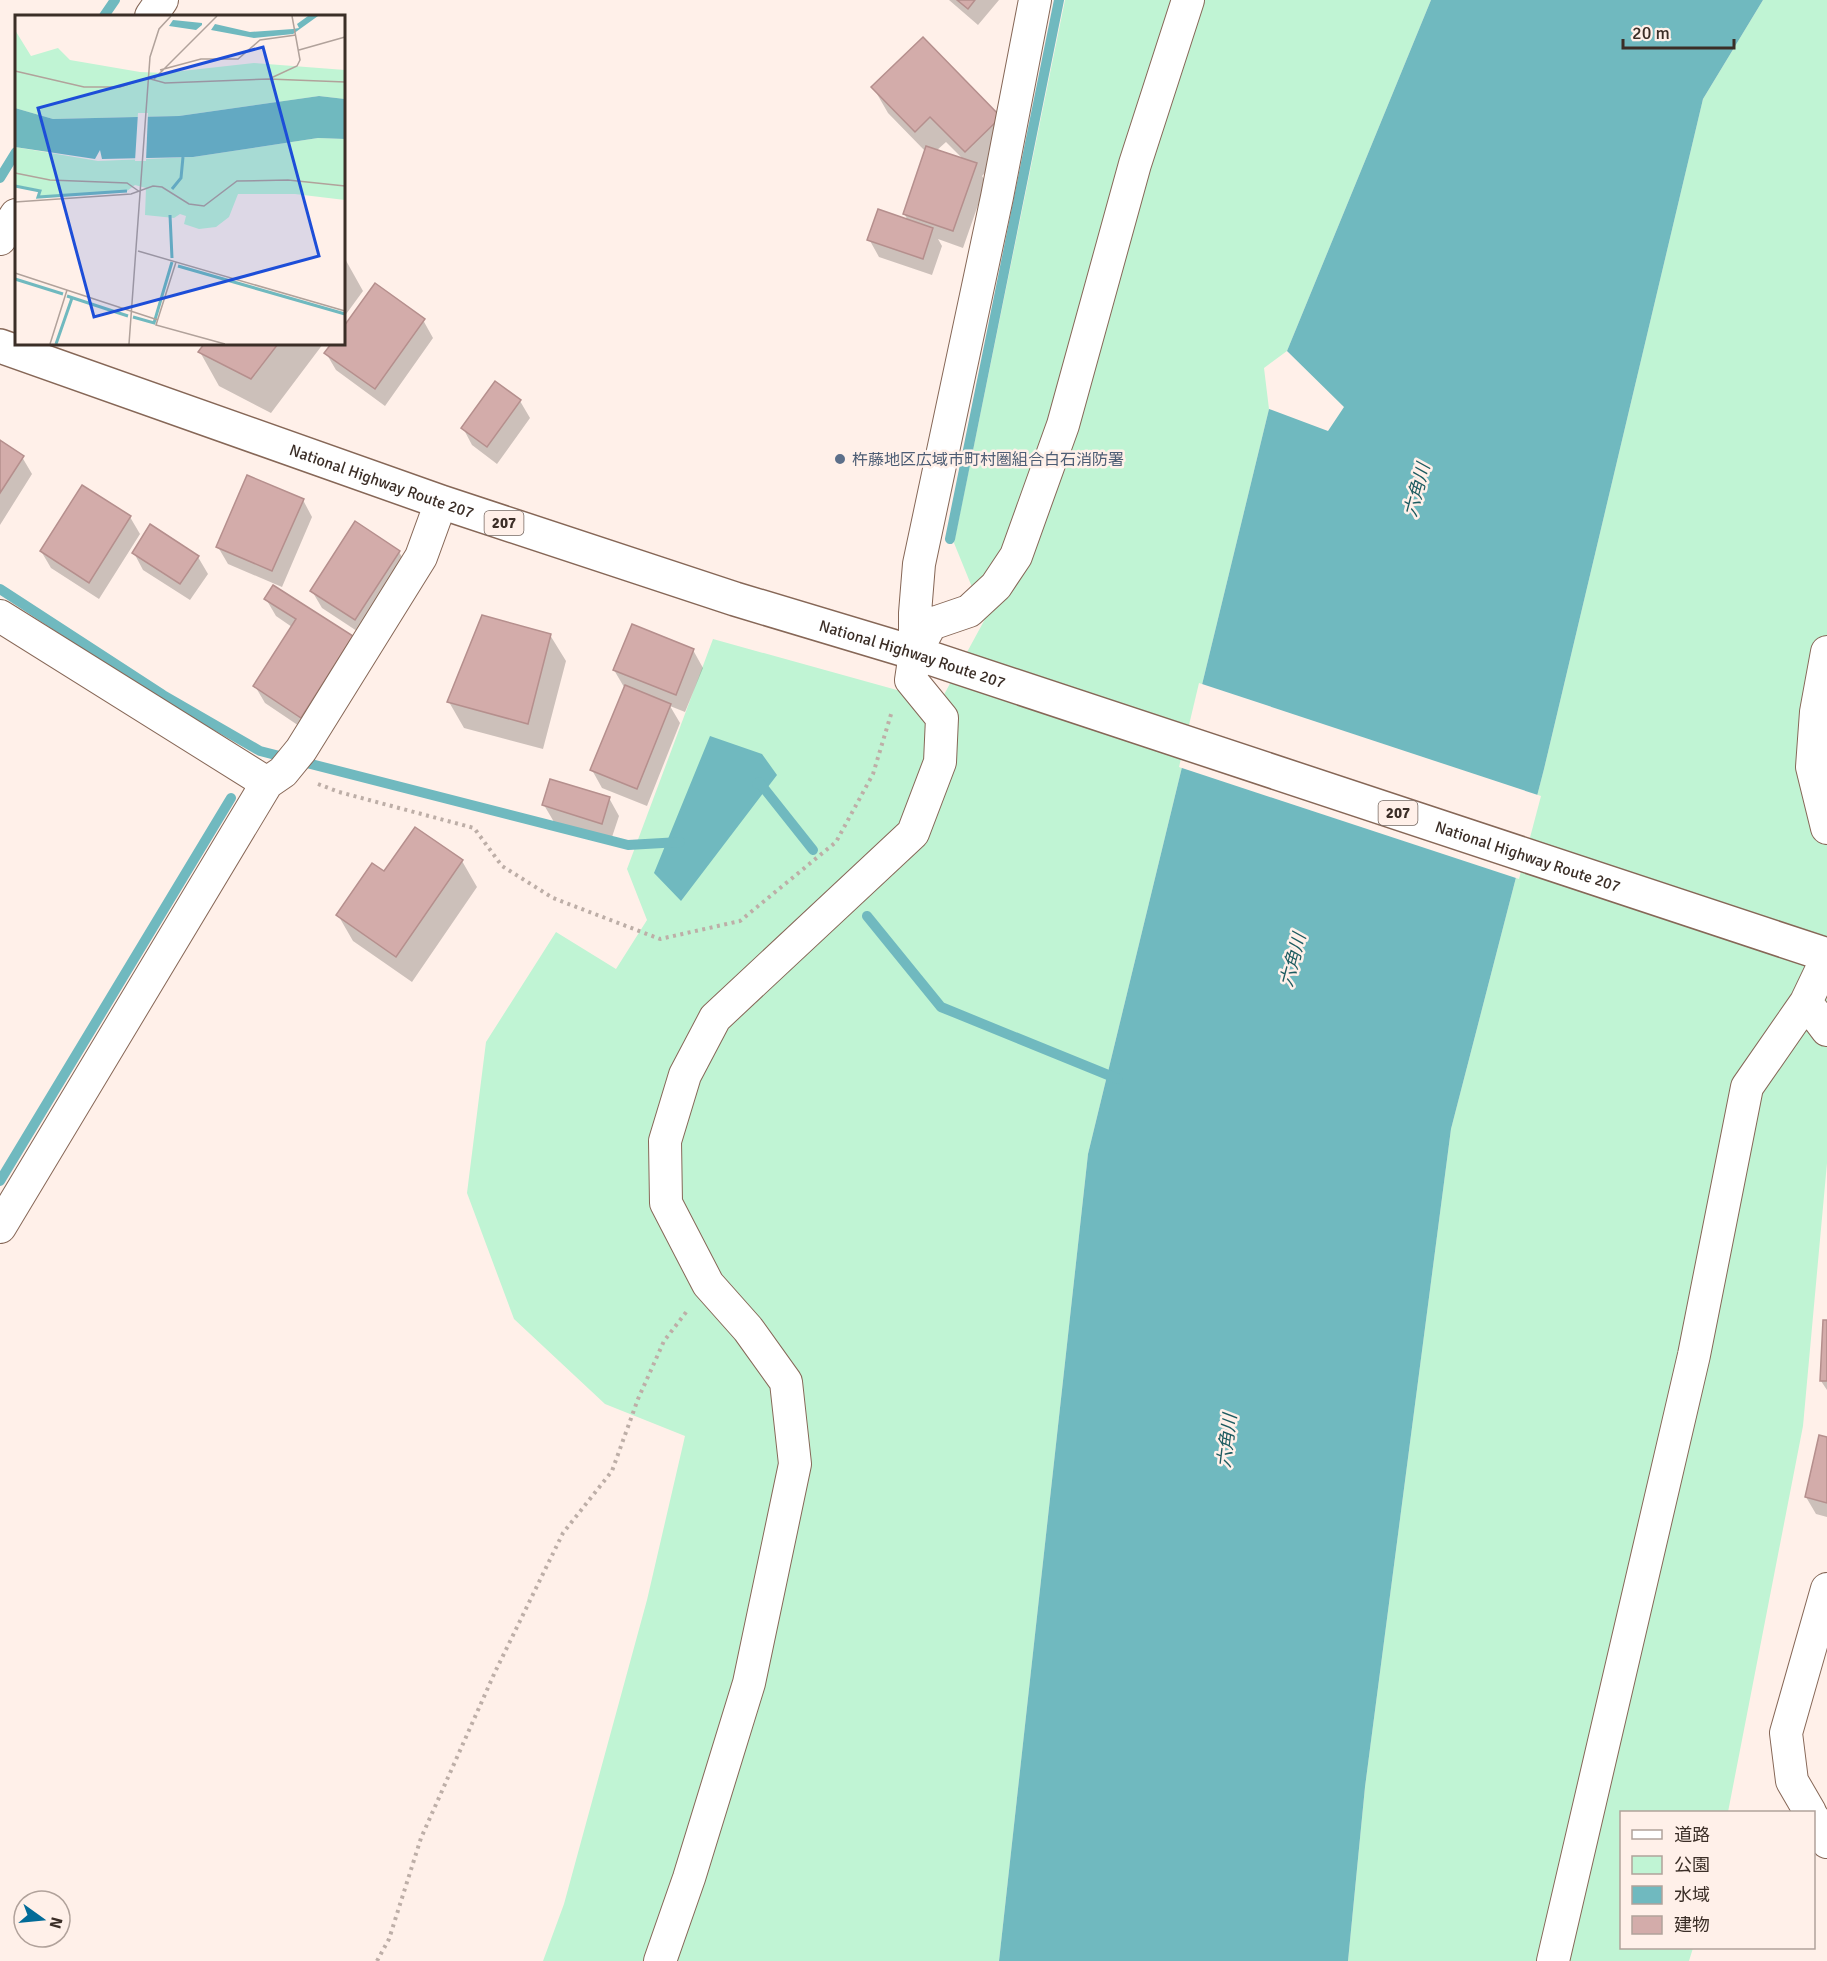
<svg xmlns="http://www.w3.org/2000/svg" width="1827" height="1961" font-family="Signika,'Noto Sans JP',sans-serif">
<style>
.green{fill:#c0f4d4}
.water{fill:#70b9bf}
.pier{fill:#fff0e9}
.shadow{fill:#0003;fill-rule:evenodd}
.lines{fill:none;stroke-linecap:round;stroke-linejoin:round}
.stream{stroke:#70b9bf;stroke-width:10}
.building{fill:#d3acaa;stroke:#b58f8d;stroke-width:1.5}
.street-casing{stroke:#866757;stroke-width:34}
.highway-casing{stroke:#866757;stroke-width:36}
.path{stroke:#bdaea7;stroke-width:4;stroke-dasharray:3 4.5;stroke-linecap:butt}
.street{stroke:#fff;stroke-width:32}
.highway{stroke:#fff;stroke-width:33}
.service-dot{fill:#5c6f8a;stroke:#fff0e9;stroke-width:2}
.labels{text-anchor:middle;stroke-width:5;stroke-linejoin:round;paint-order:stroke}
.shield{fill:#fff0e9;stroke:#766861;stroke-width:1.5}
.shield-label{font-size:15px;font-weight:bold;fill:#3b2e27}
.service-label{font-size:16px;fill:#4e5e75;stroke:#fff0e9;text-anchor:start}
.street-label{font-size:16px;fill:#3b2e27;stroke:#fff0e9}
.water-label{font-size:18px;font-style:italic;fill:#1d5b60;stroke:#fff0e9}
.inset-river{fill:none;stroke:#70b9bf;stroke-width:3}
.inset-road{fill:none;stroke:#b1a29b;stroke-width:1.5}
.view{fill:#1d4ed8;fill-opacity:0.15;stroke:#1d4ed8;stroke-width:3}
.inset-edge{fill:none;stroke:#3b2e27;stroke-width:3}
</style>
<rect width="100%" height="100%" fill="#fff0e9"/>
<path class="green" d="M1065 0H1431L1287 351 1264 368 1269 409 1088 1154 999 1961H543L564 1904 647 1600 685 1436 605 1404 514 1319 467 1193 486 1042 556 932 616 969 647 920 627 869 713 639 940 702 985 619 954 543Z
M1763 0H1827V1163L1803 1426 1728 1812H1622V1948H1693L1689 1961H1348L1365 1787 1451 1129 1544 769 1703 99Z"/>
<path class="water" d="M1431 0H1763L1703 99 1544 769 1451 1129 1365 1787 1348 1961H999L1088 1154 1269 409 1328 431 1344 407 1287 351Z
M710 736 762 754 777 775 681 901 654 873Z"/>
<path class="pier" d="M1199 683 1541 796 1519 879 1179 767Z"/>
<path class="shadow" d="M949 0H999L978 25Z
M923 39 1014 144 982 176 986 182 963 248 938 239 942 246 932 275 879 257 869 239 908 221 904 213 926 152 888 113 873 87ZM946 142 965 161 936 151Z
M344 257 363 291 344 317Z
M375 285 423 320 433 338 385 406 336 370 326 353 333 344H344V329Z
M206 344H323L271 413 219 386 200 352Z
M495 383 520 401 530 418 497 464 472 445 463 428Z
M0 442 22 457 32 474 0 525Z
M303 500 312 517 282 587 228 564 218 547Z
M130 517 140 534 99 599 51 568 41 551Z
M399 552 409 569 366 637 322 608 312 591Z
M134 553 198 557 208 574 190 600 143 570Z
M266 599 352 637 362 655 311 734 265 703 255 686 292 627 276 616Z
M550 635 566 661 543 749 464 728 449 702Z
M693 650 703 668 685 712 670 706 680 723 647 806 602 788 592 770 624 687 614 670Z
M609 798 619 816 611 840 554 822 544 805Z
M462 861 477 887 412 982 353 941 338 915 385 873Z
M1827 1322V1390L1821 1381Z
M1827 1439V1517L1816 1514 1806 1497Z"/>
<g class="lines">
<path class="stream" d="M104 16 115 0
M0 178 16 152
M950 539 1059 0
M0 589 163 695 260 751 628 845 680 842
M757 784 759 782 813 850
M867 916 941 1007 1118 1079
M0 1181 231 798"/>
</g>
<path class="building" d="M957 0H975L968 9Z
M923 37 1001 117 965 152 930 117 915 132 871 87Z
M926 146 977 163 953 231 903 214Z
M878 209 933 228 923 259 867 240Z
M375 283 425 319 375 389 324 353 331 344H344V326Z
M204 344H278L251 379 198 352Z
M495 381 521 400 487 447 461 428Z
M0 440 24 456 0 493Z
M247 475 304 499 272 571 216 547Z
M82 485 131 516 89 583 40 551Z
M355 521 400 551 355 620 310 591Z
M150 524 199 556 180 584 132 553Z
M273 585 353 636 301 718 253 686 296 619 264 599Z
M482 615 551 634 528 724 447 702Z
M632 624 694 649 676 695 613 670Z
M625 685 671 704 637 789 590 770Z
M550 779 610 797 602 824 542 805Z
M415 827 463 860 396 957 336 915 372 863 384 871Z
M1823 1320H1827V1381H1820Z
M1819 1435 1827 1437V1503L1805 1497Z"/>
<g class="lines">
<defs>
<path id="street" d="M151 16 162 0
M0 239 16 215
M0 616 267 783
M1827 652 1816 712 1812 767 1827 828
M915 653 931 624 969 611 996 586 1016 556 1063 425 1135 164 1188 0
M1806 1002 1827 1030
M0 1227 267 783 283 772 301 750 421 557 441 502
M1810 1812 1792 1781 1786 1733 1827 1589
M1814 1819 1827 1842
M660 1961 689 1878 749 1683 795 1464 786 1382 748 1329 708 1284 666 1203 665 1141 685 1075 715 1018 913 833 940 762 942 718 911 680 915 653V613L919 564 997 197 1035 0
M1553 1961 1694 1355 1747 1087 1806 1002 1827 958"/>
<g id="highway">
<path id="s1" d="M0 346 441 502 735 599 915 653 1827 955"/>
</g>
</defs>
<use href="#street" class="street-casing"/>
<use href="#highway" class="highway-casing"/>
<path class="path" d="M318 784 339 792 474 828 502 866 553 898 660 939 740 921 836 842 873 774 892 711
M377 1961 389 1939 421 1838 495 1672 563 1533 612 1471 638 1399 664 1341 687 1311"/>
<use href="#street" class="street"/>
<use href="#highway" class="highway"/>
</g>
<circle class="service-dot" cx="840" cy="459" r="6"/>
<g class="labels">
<g class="shield">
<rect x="484.5" y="511" width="39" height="24" rx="4.5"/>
<rect x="1378.5" y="801" width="39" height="24" rx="4.5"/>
</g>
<g class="shield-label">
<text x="504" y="528">207</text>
<text x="1398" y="818">207</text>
</g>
<g class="service-label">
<text x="852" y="465">杵藤地区広域市町村圏組合白石消防署</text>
</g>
<g class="street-label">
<text dy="6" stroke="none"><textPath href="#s1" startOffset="405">National Highway Route 207</textPath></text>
<text dy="6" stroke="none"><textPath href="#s1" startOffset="963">National Highway Route 207</textPath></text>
<text dy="6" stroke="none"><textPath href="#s1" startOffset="1611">National Highway Route 207</textPath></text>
</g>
<g class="water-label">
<text transform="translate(1417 490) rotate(-75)" y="6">六角川</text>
<text transform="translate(1293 960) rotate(-75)" y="6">六角川</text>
<text transform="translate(1227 1441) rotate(-83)" y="6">六角川</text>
</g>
</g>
<g transform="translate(15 15)">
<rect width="330" height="330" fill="#fff0e9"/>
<path d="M0 15 16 41 43 33 55 45 125 57 149 58 239 48 330 55V84L304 81 164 101 38 104 0 93ZM303 123 330 124V185L280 179H223L214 202 201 212 184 214 169 209 171 201 165 199 159 203 130 200 131 173 120 170 112 176 24 181 26 175 0 170V132L83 146 178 142Z" fill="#c0f4d4"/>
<path d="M293 1H303L278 19 239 23 196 15 200 9 235 17 278 14 284 13 282 9ZM158 5 187 8V10L181 15 154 11ZM304 81 330 84V124L303 123 178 142 87 144 85 135 80 144 0 132V93L38 104 164 101Z" fill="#70b9bf"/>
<path d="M123 98H133L131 146H120Z" fill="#fff0e9"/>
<path class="inset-river" d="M0 171 25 176 23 182 112 176M157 174 166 163 168 142M155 200 157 243M163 251 330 299M0 264 48 279M52 281 113 301M118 302 139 308 157 247M41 329 57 283"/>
<path class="inset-road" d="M284 35 330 22M145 55 186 44H223L245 25 281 20M0 56 69 72H105L132 63 150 68 254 64 330 67M256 63 282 51 285 45 277 1M139 64 202 1M0 158 35 165 112 168 125 177M0 187 116 179 138 171 147 172 174 189 189 191 222 166 273 165 330 171M123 236 330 296M161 247 141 310 210 329M0 258 143 305M35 329 52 275M114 329 135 42 144 14 156 1"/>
<path class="view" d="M248 32 304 241 79 302 23 93Z"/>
<rect width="330" height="330" class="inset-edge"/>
</g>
<rect x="1620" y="1811" width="195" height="138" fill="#fff0e9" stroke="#b1a29b" stroke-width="1.5"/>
<rect x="1632" y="1830" width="30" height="9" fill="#ffffff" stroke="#b1a29b" stroke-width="1.5"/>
<text x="1674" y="1841" font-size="18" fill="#3b2e27">道路</text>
<rect x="1632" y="1856" width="30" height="18" fill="#c0f4d4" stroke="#b1a29b" stroke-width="1.5"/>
<text x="1674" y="1871" font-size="18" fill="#3b2e27">公園</text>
<rect x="1632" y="1886" width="30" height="18" fill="#70b9bf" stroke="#b1a29b" stroke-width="1.5"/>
<text x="1674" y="1901" font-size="18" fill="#3b2e27">水域</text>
<rect x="1632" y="1916" width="30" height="18" fill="#d3acaa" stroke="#b1a29b" stroke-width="1.5"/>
<text x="1674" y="1931" font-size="18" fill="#3b2e27">建物</text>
<g transform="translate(42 1919) rotate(105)"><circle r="28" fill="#fff0e9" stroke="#b1a29b" stroke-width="1.5"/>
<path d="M0-4.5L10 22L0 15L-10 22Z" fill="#026b98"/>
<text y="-9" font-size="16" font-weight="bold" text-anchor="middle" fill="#3b2e27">N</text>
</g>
<path d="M1623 39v9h111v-9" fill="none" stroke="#3b2e27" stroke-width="3"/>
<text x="1632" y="39" font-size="18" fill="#3b2e27" stroke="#fff0e9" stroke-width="4.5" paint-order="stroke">20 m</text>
</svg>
